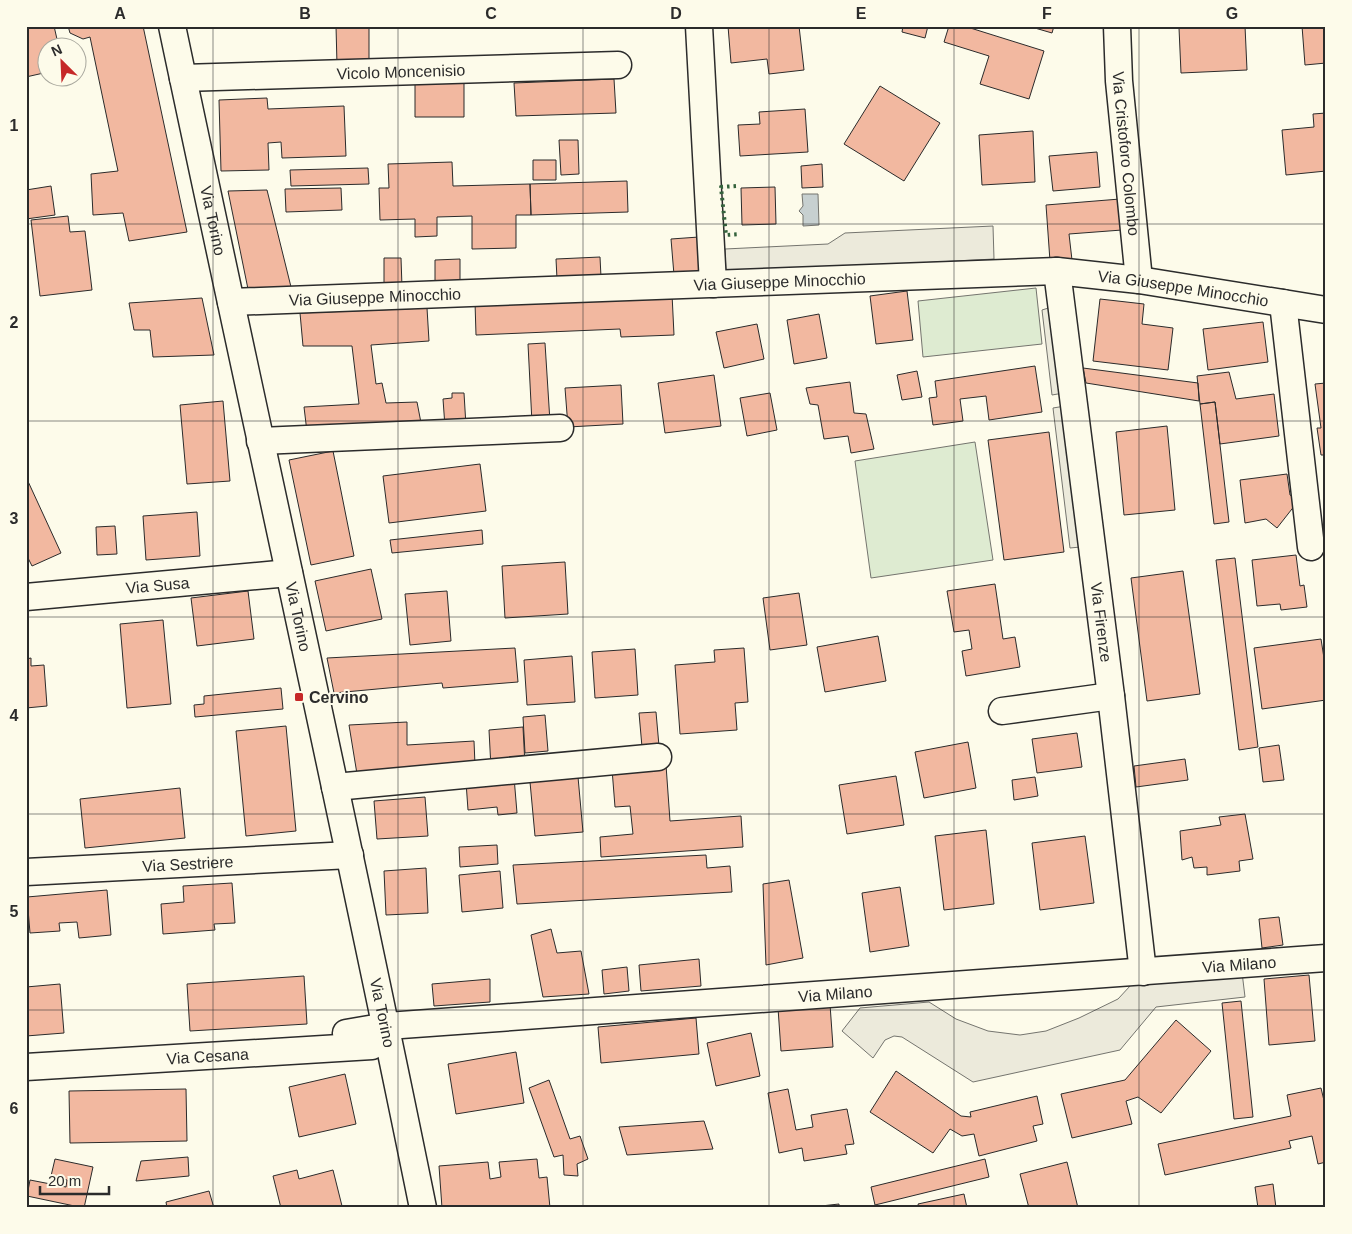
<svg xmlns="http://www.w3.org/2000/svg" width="1352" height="1234" font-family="Helvetica,sans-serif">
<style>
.green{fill:#deebd1;stroke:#74746e}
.parking{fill:#eceadb;stroke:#74746e}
.water{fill:#c7d0d0;stroke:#74746e}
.building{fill:#f2b8a0;stroke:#2b2b2b}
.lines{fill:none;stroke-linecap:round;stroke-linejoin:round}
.minor-casing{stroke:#2b2b2b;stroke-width:29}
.minor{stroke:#fdfbea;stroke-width:26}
.hedge{stroke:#34623c;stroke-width:4;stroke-dasharray:2.5 4;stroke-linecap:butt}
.grid{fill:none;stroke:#2b2b2b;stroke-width:1;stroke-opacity:0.55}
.poi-dot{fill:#c62828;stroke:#fdfbea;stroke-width:2}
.labels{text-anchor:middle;stroke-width:4;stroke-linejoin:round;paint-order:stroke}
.street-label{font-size:16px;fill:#2b2b2b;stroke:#fdfbea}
.poi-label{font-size:16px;font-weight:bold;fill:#2b2b2b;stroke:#fdfbea;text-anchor:start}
.neatline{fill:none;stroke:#2b2b2b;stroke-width:2}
.grid-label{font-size:16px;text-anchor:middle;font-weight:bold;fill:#2b2b2b}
</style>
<rect width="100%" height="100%" fill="#fdfbea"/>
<path class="green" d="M1036 288 1042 344 923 357 918 301Z
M975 442 993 560 871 578 855 461Z"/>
<path class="parking" d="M993 226 994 259 726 273 725 249 828 244 845 233Z
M1058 305 1069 392 1052 395 1042 310Z
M1071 405 1091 546 1070 548 1053 408Z
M1241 964 1245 997 1156 1007 1120 1050 973 1082 902 1037 894 1036 885 1040 873 1058 842 1031 860 1008 929 1002 956 1019 988 1031 1020 1035 1046 1031 1079 1018 1118 999 1143 972Z"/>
<path class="water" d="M802 194H818L819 225 803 226V215L799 211 803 206Z"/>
<path class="building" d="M26 26H54L59 48H48V72L26 77Z
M68 26H143L187 232 129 241 123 213 93 215 91 174 118 171 90 37 83 39 70 33Z
M192 26H289V27H192Z
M336 26H369V65H337Z
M728 26H767L768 28 799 26 804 70 769 74 767 59 731 63Z
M903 26H928L925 38 902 32Z
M949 26H964L1044 51 1029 99 980 84 989 56 944 42Z
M1028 26H1054L1052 33Z
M1245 26 1247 70 1181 73 1179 28Z
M1302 26H1326V63L1305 65Z
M614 79 616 113 516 116 514 83Z
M464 80V117H415V81Z
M880 86 940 123 904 181 844 144Z
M267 98 268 109 344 106 346 156 282 158 281 142 268 143 269 170 221 171 219 100Z
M805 109 808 152 740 156 738 125 760 124 759 112Z
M1326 113V171L1286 175 1282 130 1314 127 1313 114Z
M1033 131 1035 182 982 185 979 135Z
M559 140H578L579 174 561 175Z
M1097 152 1100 187 1053 191 1049 156Z
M533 160H556V180H533Z
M452 162 453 186 530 184 531 215H516V248L472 249V216L437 217V236L415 237V219L380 220 379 188H389L388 164Z
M822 164 823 187 802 188 801 166Z
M368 168 369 184 291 186 290 170Z
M627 181 628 212 531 215 530 184Z
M51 186 55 215 26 219V190Z
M775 187 776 224 742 225 741 188Z
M341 188 342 210 286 212 285 189Z
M267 190 292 291 249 294 228 191Z
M1120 199 1122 230 1069 234 1072 260 1050 261 1046 205Z
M68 216 70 232 85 231 92 290 40 296 31 220Z
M699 237 702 272 674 275 671 239Z
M600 257 601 277 557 279 556 259Z
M384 258H401L402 287H384Z
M460 259V284H435V260Z
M907 291 913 340 876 344 870 296Z
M672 294 674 335 621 337 620 329 476 335 475 302Z
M202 298 214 355 153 357 150 330H134L129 303Z
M1100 299 1144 304 1142 324 1173 328 1168 370 1093 361Z
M427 308 429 341 371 345 376 384 382 383 386 403 417 402 422 428 307 432 304 407 359 404 352 346H303L300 313Z
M819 314 827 358 794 364 787 320Z
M1263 322 1268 362 1208 370 1203 329Z
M757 324 764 359 724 368 716 332Z
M545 343 550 422 532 423 528 344Z
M1035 366 1042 412 989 420 986 396 960 399 963 421 933 425 929 398 937 397 935 381Z
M1083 368 1198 383 1199 401 1086 383Z
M917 371 922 397 902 400 897 375Z
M1229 372 1236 399 1274 394 1279 436 1220 444 1215 402 1200 404 1197 376Z
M714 375 721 426 665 433 658 383Z
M850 382 854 413 866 414 874 449 851 453 848 436 824 439 818 405 810 404 806 388Z
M1326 383V455H1321L1317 428H1321L1315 384Z
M621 385 623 424 568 427 565 388Z
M452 393H464L466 426 445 427 443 399 452 398Z
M770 393 777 430 747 436 740 398Z
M223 401 230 481 187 484 180 405Z
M1215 402 1229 522 1214 524 1200 404Z
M1167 426 1175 510 1124 515 1116 432Z
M1049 432 1064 552 1004 560 988 440Z
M333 451 354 556 311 565 289 460Z
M480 464 486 511 389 523 383 476Z
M1287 474 1290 495 1299 500 1277 528 1266 519 1245 523 1240 480Z
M26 477 61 553 32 566 26 554Z
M197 512 200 556 146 560 143 516Z
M115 526 117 554 97 555 96 527Z
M482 530 483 544 392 553 390 540Z
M1296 555 1300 586 1304 585 1307 607 1281 610 1280 604 1257 606 1252 560Z
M1235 558 1258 747 1239 750 1216 560Z
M565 562 568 614 505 618 502 566Z
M371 569 382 619 326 631 315 581Z
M1183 571 1200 694 1147 701 1131 578Z
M995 584 1003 639 1015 637 1020 667 966 676 962 651 972 649 969 630 954 632 947 591Z
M248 591 254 639 197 646 191 598Z
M447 591 451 641 410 645 405 594Z
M799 593 807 645 770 650 763 598Z
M163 620 171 704 127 708 120 624Z
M878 636 886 681 825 692 817 647Z
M1321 639 1326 671V700L1262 709 1254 648Z
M515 648 518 682 443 688 442 683 334 693 327 658Z
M744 648 748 702 735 703 737 730 680 734 675 665 715 662 714 650Z
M635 649 638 695 595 698 592 652Z
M572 656 575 702 527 705 524 660Z
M31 658V666L44 665 47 706 26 708V659Z
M281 688 283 709 195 717 194 705 204 704V696Z
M656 712 659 746 642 747 639 713Z
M545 715 548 751 525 753 523 717Z
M407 722V745L474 741 475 765 357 774 349 725Z
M286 726 296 831 246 836 236 731Z
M523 727 525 765 491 768 489 730Z
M1077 733 1082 767 1037 773 1032 739Z
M968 742 976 788 924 798 915 752Z
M1279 745 1284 780 1263 782 1259 748Z
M1185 759 1188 780 1136 787 1134 766Z
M666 765 670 821 741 816 743 847 601 857 600 837 633 834 630 806 615 807 612 769Z
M896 776 904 825 847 834 839 785Z
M514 777 517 813 498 815 497 807 468 810 466 782Z
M578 777 583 832 535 836 530 782Z
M1035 777 1038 796 1014 800 1012 780Z
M180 788 185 838 85 848 80 799Z
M425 797 428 836 377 839 374 801Z
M1245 814 1253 859 1239 861 1240 871 1207 875V867L1194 868 1192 857 1182 860 1180 831 1221 825 1219 817Z
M986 830 994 904 944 910 935 836Z
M1085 836 1094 903 1040 910 1032 843Z
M497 845 498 864 460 867 459 847Z
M706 855 707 868 730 866 732 892 517 904 513 865Z
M426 868 428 913 386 915 384 871Z
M500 871 503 908 462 912 459 875Z
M789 880 803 958 766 965 763 884Z
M232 883 235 923 214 924 215 930 163 934 161 904 184 902 183 886Z
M900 887 909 946 870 952 862 893Z
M107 890 111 935 79 938 77 922 59 923 60 931 30 933 27 897Z
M1279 917 1283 945 1262 948 1259 919Z
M551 929 557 953 581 951 589 994 543 997 531 935Z
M699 959 701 986 641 991 639 965Z
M627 967 629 991 604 994 602 970Z
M1309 975 1315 1041 1269 1045 1264 979Z
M304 976 307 1024 190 1031 187 984Z
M490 979V1002L434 1006 432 984Z
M60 984 64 1033 26 1036V987Z
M1241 1001 1253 1117 1234 1119 1222 1003Z
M830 1004 833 1047 781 1051 778 1008Z
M696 1018 699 1054 601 1063 598 1027Z
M1176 1020 1211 1051 1161 1113 1138 1097 1126 1101 1132 1124 1072 1138 1061 1094 1125 1080Z
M751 1033 760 1076 716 1086 707 1043Z
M516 1052 524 1103 456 1114 448 1064Z
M896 1071 961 1116 971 1117 970 1112 1037 1096 1043 1124 1033 1126 1037 1141 979 1156 974 1134 962 1136 950 1129 933 1153 870 1112Z
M345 1074 356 1124 299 1137 289 1087Z
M549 1080 570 1139 580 1136 588 1159 577 1164 578 1176 564 1175 563 1155 554 1157 529 1088Z
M1321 1088 1326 1109V1162L1318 1164 1312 1136 1289 1141 1291 1148 1165 1175 1158 1144 1291 1116 1287 1095Z
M186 1089 187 1141 70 1143 69 1091Z
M788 1089 796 1130 813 1127 811 1115 847 1109 854 1144 845 1145 847 1154 804 1161 802 1148 779 1153 768 1093Z
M704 1121 713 1149 627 1155 619 1127Z
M188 1157 189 1176 136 1181 141 1161Z
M55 1159 93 1167 84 1208 27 1196 30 1180 66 1187 67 1180 51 1176Z
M537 1159 539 1178 547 1177 550 1208H442L439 1166 488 1162 490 1179 501 1177 499 1162Z
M985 1159 989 1177 875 1205 871 1187Z
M1067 1162 1078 1208H1029L1020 1174Z
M297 1170 299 1179 333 1170 342 1206 335 1208H281L273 1176Z
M1273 1184 1276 1208H1258L1255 1187Z
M209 1191 214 1208H167L166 1202Z
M964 1194 967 1208H919L918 1204Z
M839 1204V1208H803Z"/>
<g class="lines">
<defs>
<g id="minor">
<path id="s1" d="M172 26C255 420 343 813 423 1208"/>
<path d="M699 26 713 284"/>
<path id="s2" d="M1117 26 1119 81 1139 280"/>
<path id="s3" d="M183 78 618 65"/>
<path id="s4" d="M1057 271 1111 696 1143 972"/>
<path id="s5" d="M231 302 1057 271 1139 280 1326 310"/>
<path d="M1283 303 1311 547"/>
<path d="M260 441 560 428"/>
<path id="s6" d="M26 597 289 573"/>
<path d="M1002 711 1111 696"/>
<path d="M335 787 658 757"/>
<path id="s7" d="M26 872 350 855"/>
<path id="s8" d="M346 1033 387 1026 1326 958"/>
<path id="s9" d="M26 1067 372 1046"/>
</g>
</defs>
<use href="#minor" class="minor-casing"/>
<use href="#minor" class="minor"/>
<path class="hedge" d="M736 186 721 187 726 235 740 234"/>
</g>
<path class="grid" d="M213 26V1208M398 26V1208M583 26V1208M769 26V1208M954 26V1208M1139 26V1208M26 224H1326M26 421H1326M26 617H1326M26 814H1326M26 1010H1326"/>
<rect class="poi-dot" x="294" y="692" width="10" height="10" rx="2.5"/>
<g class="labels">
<g class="street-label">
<text dy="6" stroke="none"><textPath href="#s3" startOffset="218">Vicolo Moncenisio</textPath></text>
<text dy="6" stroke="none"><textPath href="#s2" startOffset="128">Via Cristoforo Colombo</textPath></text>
<text dy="6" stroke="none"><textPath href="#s1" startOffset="199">Via Torino</textPath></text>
<text dy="6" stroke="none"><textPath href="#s5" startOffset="549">Via Giuseppe Minocchio</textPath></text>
<text dy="6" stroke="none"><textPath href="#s5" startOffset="954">Via Giuseppe Minocchio</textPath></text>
<text dy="6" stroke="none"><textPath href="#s5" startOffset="144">Via Giuseppe Minocchio</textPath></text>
<text dy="6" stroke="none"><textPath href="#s6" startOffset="132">Via Susa</textPath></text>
<text dy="6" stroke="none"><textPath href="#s1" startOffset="604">Via Torino</textPath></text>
<text dy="6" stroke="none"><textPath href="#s4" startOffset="354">Via Firenze</textPath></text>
<text dy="6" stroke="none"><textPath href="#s7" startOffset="162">Via Sestriere</textPath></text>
<text dy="6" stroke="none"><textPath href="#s8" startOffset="896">Via Milano</textPath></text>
<text dy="6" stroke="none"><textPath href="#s8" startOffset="491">Via Milano</textPath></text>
<text dy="6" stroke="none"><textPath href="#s1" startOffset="1009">Via Torino</textPath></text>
<text dy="6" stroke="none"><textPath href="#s9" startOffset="182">Via Cesana</textPath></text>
</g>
<g class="poi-label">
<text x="309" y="703">Cervino</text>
</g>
</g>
<rect width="1352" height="1234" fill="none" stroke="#fdfbea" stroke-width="55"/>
<g transform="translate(62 62) rotate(336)"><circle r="24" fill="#fdfbea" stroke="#a9a89e"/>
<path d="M0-4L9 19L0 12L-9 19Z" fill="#c62828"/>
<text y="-8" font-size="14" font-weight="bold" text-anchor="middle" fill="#2b2b2b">N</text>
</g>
<path d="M40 1186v8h69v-8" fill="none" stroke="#2b2b2b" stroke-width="2.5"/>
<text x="48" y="1186" font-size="15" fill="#2b2b2b" stroke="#fdfbea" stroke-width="4" paint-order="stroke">20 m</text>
<rect x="28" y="28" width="1296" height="1178" class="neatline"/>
<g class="grid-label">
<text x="120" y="19">A</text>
<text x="305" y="19">B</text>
<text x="491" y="19">C</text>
<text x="676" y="19">D</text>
<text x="861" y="19">E</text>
<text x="1047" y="19">F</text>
<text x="1232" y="19">G</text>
<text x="14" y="131">1</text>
<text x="14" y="328">2</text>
<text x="14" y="524">3</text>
<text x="14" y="721">4</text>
<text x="14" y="917">5</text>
<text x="14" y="1114">6</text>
</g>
</svg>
